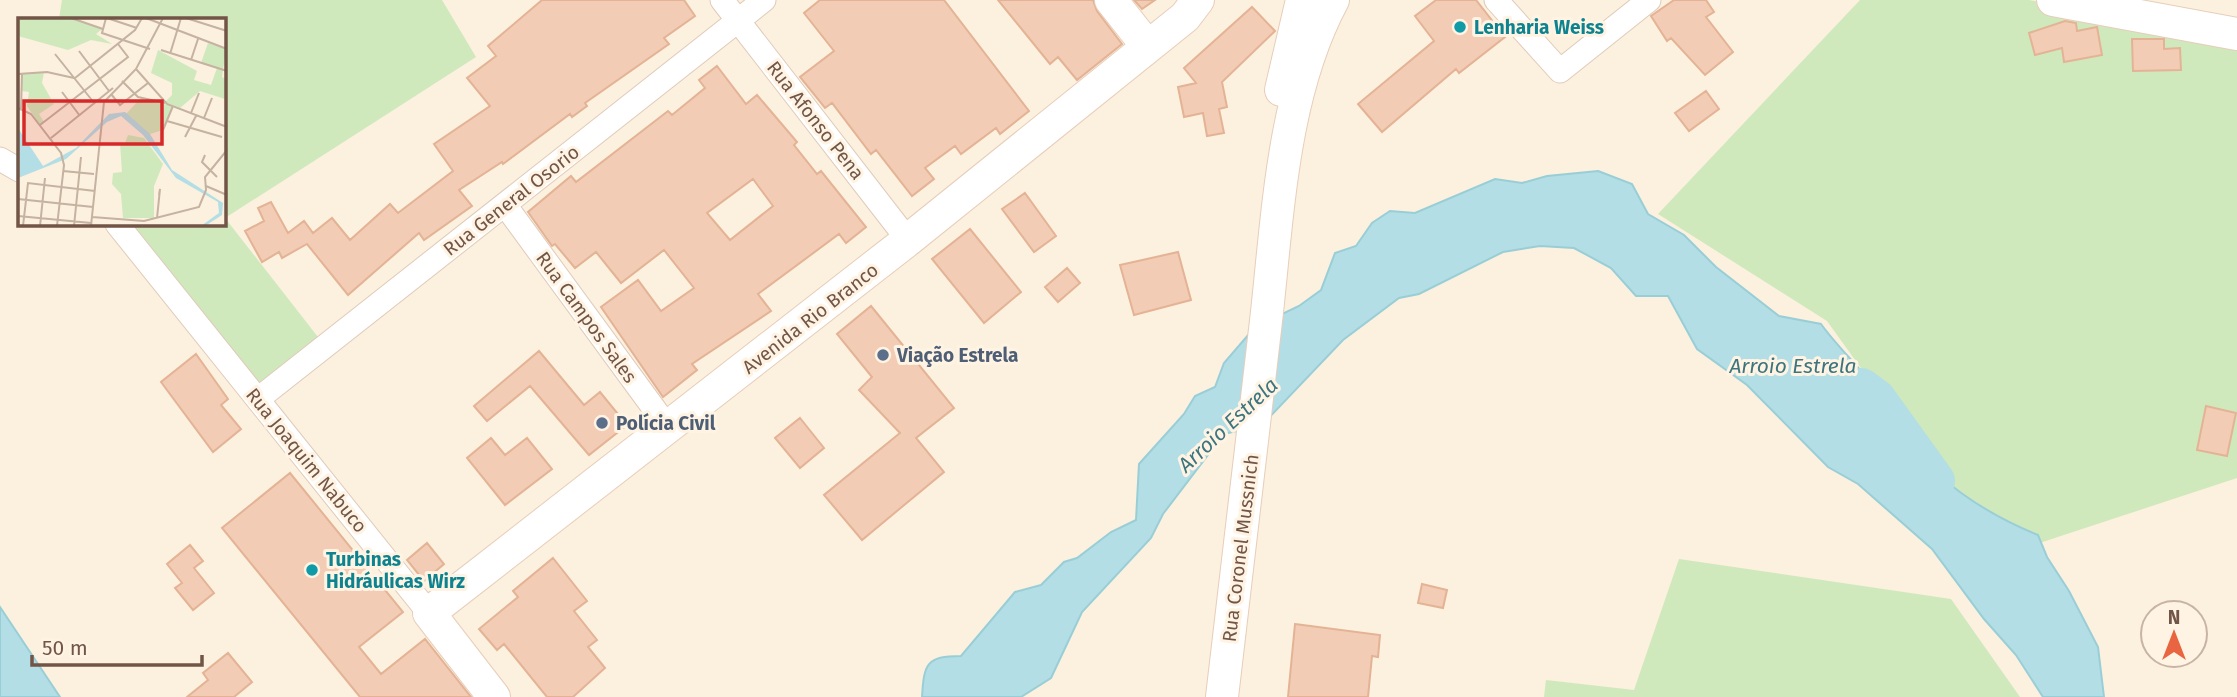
<svg xmlns="http://www.w3.org/2000/svg" width="2237" height="697" font-family="'Fira Sans',sans-serif">
<style>
.green{fill:#cfe9bd}
.water{fill:#b3dee5;stroke:#99ced7;stroke-width:2}
.lines{fill:none;stroke-linecap:round;stroke-linejoin:round}
.river{stroke:#b3dee5;stroke-width:40}
.building{fill:#f2ccb5;stroke:#e4b395;stroke-width:2;fill-rule:evenodd}
.street-casing{stroke:#e0cbba;stroke-width:25}
.secondary-casing{stroke:#e7ceba;stroke-width:34}
.street{stroke:#fff;stroke-width:23}
.secondary{stroke:#fff;stroke-width:32}
.culture-dot{fill:#0f9aa8;stroke:#fff4e4;stroke-width:2.5}
.service-dot{fill:#5c6f8a;stroke:#fff4e4;stroke-width:2.5}
.labels{text-anchor:middle;stroke-width:6;stroke-linejoin:round;paint-order:stroke}
.culture-label{font-size:19px;font-weight:bold;fill:#0d838f;stroke:#fff4e4;text-anchor:start}
.street-label{font-size:19px;fill:#725546;stroke:#fff4e4}
.service-label{font-size:19px;font-weight:bold;fill:#4e5e75;stroke:#fff4e4;text-anchor:start}
.water-label{font-size:21px;font-style:italic;fill:#3d757f;stroke:#fff4e4}
.inset-road{fill:none;stroke:#c5b2a1;stroke-width:2}
.view{fill:#d62828;fill-opacity:0.15;stroke:#d62828;stroke-width:3.5}
.inset-edge{fill:none;stroke:#725546;stroke-width:3.5}
</style>
<rect width="100%" height="100%" fill="#fcf0de"/>
<path class="green" d="M62 0H442L476 57 225 218 325 346 258 399 107 224H224V19H59Z
M1860 0H2029L2237 40V478L1997 557 1827 321 1658 214Z
M1679 559 1951 599 2020 697H1544L1546 680 1634 690Z"/>
<path class="water" d="M1598 171 1632 184 1648 214 1684 235 1716 267 1779 316 1821 324C1839 349 1863 370 1880 395 1888 407 1891 422 1900 433 1935 480 1984 513 2038 535L2047 557 2069 591 2098 647 2104 697H2043L2016 655 1984 619 1932 549 1858 484 1828 467 1747 385 1697 349 1668 296H1636L1611 268 1574 248 1540 246 1503 252 1419 294 1399 298 1343 340 1262 425 1224 434 1163 514 1151 538 1082 612 1051 678 1021 697H922C924 664 926 656 961 656L1015 592 1041 585 1064 562 1077 558 1111 532 1136 520 1139 464 1184 414 1195 396 1215 387 1224 363 1255 327 1299 306 1321 290 1335 253 1356 246 1372 223 1390 211 1415 213 1495 179 1522 183 1547 176Z
M0 607 60 697H0Z"/>
<g class="lines">
<path class="river" d="M1861 388 1876 399 1935 481"/>
</g>
<path class="building" d="M542 0H684L695 16 664 38 669 44 585 103 587 106 572 117 570 114 503 164 502 162 459 190 472 206 424 240 419 233 348 295 307 244 282 258 279 252 262 262 245 231 264 221 258 208 271 202 288 233 304 221 313 233 332 218 350 240 390 204 398 213 453 171 434 144 490 106 467 78 496 56 488 46Z
M820 0H944L1029 111 1000 134 996 128 961 154 955 146 925 168 934 179 912 196 876 150 871 154 832 103 825 108 800 77 834 51 804 13Z
M998 0H1093L1097 11 1122 44 1077 80 1058 57 1050 64Z
M1134 0H1155L1142 9Z
M1436 0H1476L1505 37 1459 73 1456 69 1382 132 1358 104 1434 41 1415 16Z
M1674 0H1706L1714 12 1706 17 1733 52 1705 75 1671 38 1667 41 1651 16Z
M1252 7 1275 31 1222 82 1227 107 1219 109 1224 133 1207 136 1203 113 1184 117 1178 87 1196 83 1184 68Z
M2065 21 2076 23 2077 31 2097 27 2102 55 2064 62 2062 48 2035 55 2029 33Z
M2132 39H2164V49L2180 48 2181 70 2133 71Z
M717 66 746 104 757 95 797 142 794 145 817 174 821 171 866 227 846 243 839 234 758 294 771 311 692 364 697 370 663 397 601 307 638 280 661 311 694 288 664 250 621 283 596 252 575 268 555 244 552 246 528 212 571 176 576 182 668 111 672 115 705 88 699 80ZM753 179 773 206 730 240 707 213Z
M1706 91 1719 109 1689 131 1675 113Z
M1025 193 1056 236 1034 252 1002 209Z
M970 229 1021 292 984 323 932 259Z
M1178 252 1191 300 1134 315 1120 265Z
M1067 268 1080 283 1058 302 1045 287Z
M871 306 954 408 916 438 944 472 862 540 824 495 900 433 859 390 872 377 837 334Z
M539 351 584 405 600 392 627 425 589 455 530 386 487 421 474 406Z
M196 354 228 399 221 405 241 429 213 452 161 382Z
M2206 406 2236 413 2227 456 2197 450Z
M800 418 824 448 800 468 775 438Z
M491 438 505 455 527 438 552 469 505 505 467 458Z
M290 473 403 612 359 647 381 674 425 639 471 697H360L222 528Z
M427 543 444 564 424 581 407 560Z
M190 545 203 561 194 568 214 593 193 610 175 588 182 583 167 564Z
M553 558 587 601 574 611 597 640 588 647 605 668 573 697H547L504 644 497 650 479 629 518 597 513 591Z
M1422 584 1447 590 1443 608 1418 603Z
M1295 624 1380 635 1378 657 1372 656 1368 697H1288Z
M228 653 252 682 234 697H187L208 680 203 673Z"/>
<g class="lines">
<defs>
<path id="street" d="M722 0 908 240
M1496 0 1560 71 1649 0
M0 159 19 170
M505 205 669 429
M117 224 429 613
M258 399 764 0"/>
<path id="secondary" d="M1111 0 1148 47
M2053 0 2237 34
M1281 90 1302 0
M494 697 429 613 908 240 1185 17 1198 0
M1222 697C1237 572 1251 446 1266 321 1278 215 1282 95 1333 0"/>
</defs>
<use href="#street" class="street-casing"/>
<use href="#secondary" class="secondary-casing"/>
<use href="#street" class="street"/>
<use href="#secondary" class="secondary"/>
</g>
<g class="culture-dot">
<circle cx="1460" cy="27" r="7"/>
<circle cx="312" cy="570" r="7"/>
</g>
<g class="service-dot">
<circle cx="883" cy="355" r="7"/>
<circle cx="602" cy="423" r="7"/>
</g>
<g class="labels">
<g class="culture-label">
<text x="1474" y="34">Lenharia Weiss</text>
<text x="326" y="566">Turbinas<tspan x="326" dy="22">Hidráulicas Wirz</tspan></text>
</g>
<g class="street-label">
<text transform="translate(816 120) rotate(52)" y="7">Rua Afonso Pena</text>
<text transform="translate(511 200) rotate(-38)" y="7">Rua General Osorio</text>
<text transform="translate(587 317) rotate(54)" y="7">Rua Campos Sales</text>
<text transform="translate(810 318) rotate(-38)" y="7">Avenida Rio Branco</text>
<text transform="translate(307 460) rotate(51)" y="7">Rua Joaquim Nabuco</text>
<text transform="translate(1240 548) rotate(-83)" y="7">Rua Coronel Mussnich</text>
</g>
<g class="service-label">
<text x="897" y="362">Viação Estrela</text>
<text x="616" y="430">Polícia Civil</text>
</g>
<g class="water-label">
<text x="1793" y="373">Arroio Estrela</text>
<text transform="translate(1228 425) rotate(-43)" y="7">Arroio Estrela</text>
</g>
</g>
<g transform="translate(18 18)">
<rect width="208" height="208" fill="#fcf0de"/>
<path d="M0 0H51L84 11 78 16 94 26 73 22 50 32 0 18ZM190 25 208 31 204 59 208 61 207 81 182 73 162 90 147 84 154 77V65L133 55 140 32 179 53 176 62 193 67 199 50 183 45ZM26 54 24 65 36 86 21 96 26 104 22 107 9 88 11 74 4 73V56ZM122 81 155 88 145 112 129 117 108 96ZM110 117 126 120 145 146 136 168V200H105L103 176 94 166 95 155 104 154 102 125H107Z" fill="#cfe9bd"/>
<path d="M107 94 132 116 154 152 205 185 204 197 187 208H183L201 195 200 184 158 160 125 117 103 98 89 104 48 141 0 160V110L25 148 58 130 91 96Z" fill="#b3dee5"/>
<path class="inset-road" d="M53 0 85 11M88 0 84 15 132 31M89 0 119 10M128 0 209 31M168 0 209 13M143 32 209 53M61 33 91 73M37 36 77 86M152 36 163 0M173 42 180 21M118 51 149 86 209 109M0 56 29 54 56 60M57 60 117 12 124 0M104 63 120 79 147 85M44 74 62 98M93 76 102 87 130 65M0 90 13 96 43 135 46 147 39 208M3 91 4 56M173 95 181 75M186 100 194 80M149 103 204 119M22 107 110 39 100 26M145 112 155 88M167 119 178 98M33 120 95 70M187 137 184 144 199 159M45 153 76 156M188 168 209 177M0 181 75 189M0 198 73 205M74 199 126 203 181 189 188 172 187 159 209 132M139 200 142 171 141 177M5 208 10 165 77 173M22 208 27 160M56 208 63 139M73 208 86 84 118 51 145 0"/>
<path class="view" d="M6 83H144V126H6Z"/>
<rect width="208" height="208" class="inset-edge"/>
</g>
<g transform="translate(2174 634)"><circle r="33" fill="#fff4e4" stroke="#c7b4a5" stroke-width="2"/>
<path d="M0-5L12 26L0 18L-12 26Z" fill="#e96440"/>
<text y="-10" font-size="19" font-weight="bold" text-anchor="middle" fill="#725546">N</text>
</g>
<path d="M32 655v10h170v-10" fill="none" stroke="#725546" stroke-width="3.5"/>
<text x="42" y="655" font-size="21" fill="#725546" stroke="#fff4e4" stroke-width="5" paint-order="stroke">50 m</text>
</svg>
